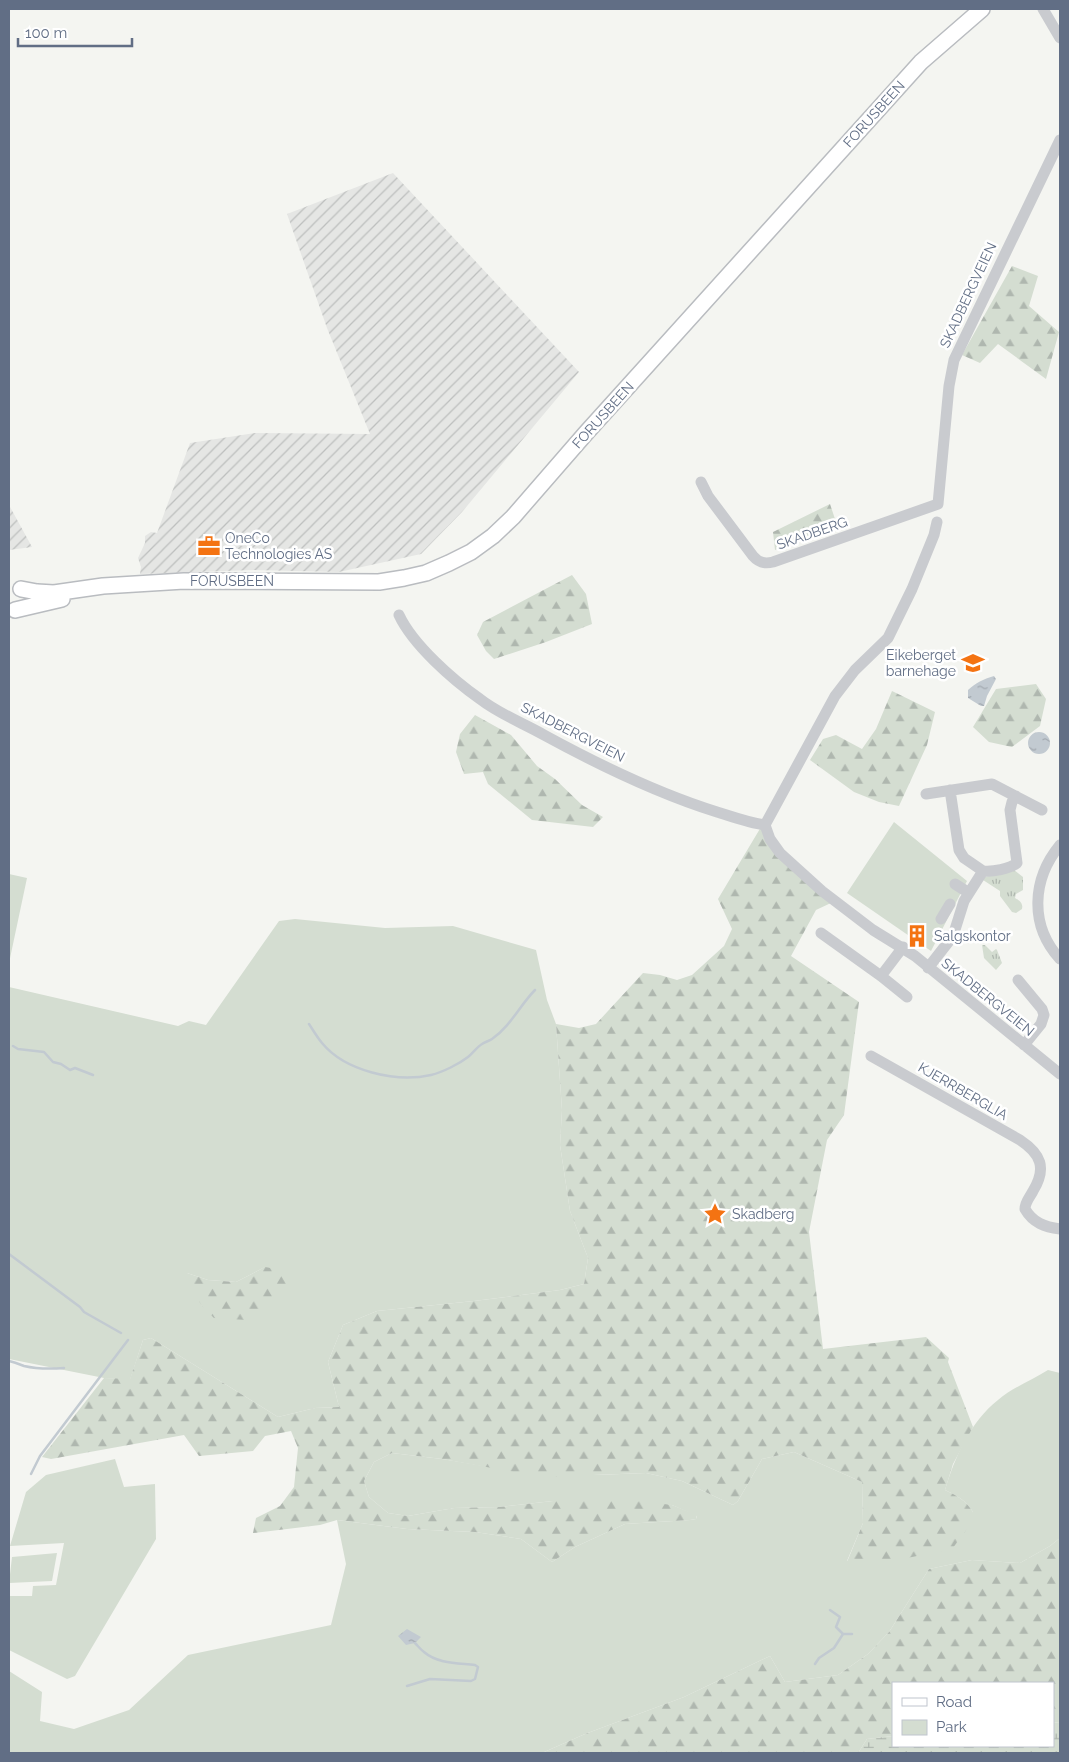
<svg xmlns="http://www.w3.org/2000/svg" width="1069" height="1762" font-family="Raleway,sans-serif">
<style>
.industrial{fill:url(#industrial-furrows)}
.green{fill:#d4ddd1;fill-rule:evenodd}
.forest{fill:url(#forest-firs)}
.wetland{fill:url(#wetland-marsh)}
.park{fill:url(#park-tufts)}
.water{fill:url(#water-ripples)}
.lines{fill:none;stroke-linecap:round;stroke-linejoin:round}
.stream{stroke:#c2cad1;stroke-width:2.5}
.major-casing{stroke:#b9bcc0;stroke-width:18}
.minor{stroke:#c9cbcf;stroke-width:11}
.major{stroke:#fff;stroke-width:15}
.labels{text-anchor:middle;stroke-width:5;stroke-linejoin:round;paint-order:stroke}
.street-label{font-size:14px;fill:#616e85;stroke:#fff}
.poi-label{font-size:14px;fill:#616e85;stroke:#fff;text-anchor:start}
</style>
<defs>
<pattern id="industrial-furrows" width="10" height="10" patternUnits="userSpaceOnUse" patternTransform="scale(1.25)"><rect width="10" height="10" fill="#e5e6e4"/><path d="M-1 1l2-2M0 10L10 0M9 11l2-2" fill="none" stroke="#bdbfbe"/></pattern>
<pattern id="forest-firs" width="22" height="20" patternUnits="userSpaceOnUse" patternTransform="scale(1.25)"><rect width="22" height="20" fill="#d4ddd1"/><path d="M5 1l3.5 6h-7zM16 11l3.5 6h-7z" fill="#afb7af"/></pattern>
<pattern id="wetland-marsh" width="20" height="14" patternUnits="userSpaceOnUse" patternTransform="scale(1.25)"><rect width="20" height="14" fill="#d4ddd1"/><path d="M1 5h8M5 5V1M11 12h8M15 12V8" fill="none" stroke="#afb7af"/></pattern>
<pattern id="park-tufts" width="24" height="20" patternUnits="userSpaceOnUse" patternTransform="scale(1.25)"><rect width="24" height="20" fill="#d4ddd1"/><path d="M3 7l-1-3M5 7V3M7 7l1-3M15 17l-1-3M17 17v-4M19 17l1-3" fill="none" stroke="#afb7af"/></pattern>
<pattern id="water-ripples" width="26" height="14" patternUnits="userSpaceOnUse" patternTransform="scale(1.25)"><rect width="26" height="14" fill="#c2cad1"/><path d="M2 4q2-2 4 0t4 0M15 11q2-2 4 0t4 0" fill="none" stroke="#a1a8af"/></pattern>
</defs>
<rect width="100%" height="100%" fill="#f4f5f1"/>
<path class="industrial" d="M393 173 579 372 462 512 421 554 339 572 253 570 140 574 141 567 138 558 145 543V536L151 532 157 533 190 443 255 433 370 434 327 328 287 214Z
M9 505 32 547 9 550Z"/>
<path class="green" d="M894 822 967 881 931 951 847 893Z
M9 874 27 878 9 963Z
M295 919 385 928 453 926 536 950 547 1000 556 1024 562 1110 560 1145 570 1211 588 1258 584 1284 560 1290 474 1301 377 1311 343 1325 328 1362 339 1407 315 1408 278 1417 151 1338 143 1340 130 1380 104 1378 9 1359V987L178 1026 189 1021 206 1025 279 921ZM265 1267 202 1306 187 1273 208 1280 236 1282Z
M1048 1370 1060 1373V1538L1050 1546 1020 1563 972 1560 929 1569 889 1632 868 1654 838 1675 785 1682 770 1656 684 1697 585 1734 542 1753H9V1671L42 1692 40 1721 74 1729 129 1710 188 1655 331 1625 346 1564 337 1520 407 1529 475 1532 521 1539 552 1562 575 1547 625 1524 690 1520 696 1519 697 1516 672 1505 553 1501 500 1507 454 1508 408 1516 388 1513 369 1497 364 1481 374 1462 392 1453 442 1459 490 1467 595 1475 646 1473 682 1481 733 1505 738 1501 762 1459 794 1452 862 1482 863 1523 847 1561 973 1512C965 1500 958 1496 945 1490 955 1457 970 1422 998 1400 1012 1388 1032 1380 1048 1370Z
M115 1459 124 1487 155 1484 156 1539 75 1676 67 1679 9 1650V1596H32L33 1586 56 1585 64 1543 10 1546 26 1492 46 1475Z
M57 1553 52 1581 9 1583 12 1557Z"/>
<path class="forest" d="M1012 266 1038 276 1029 306 1059 332 1046 379 998 344 980 363 962 355Z
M830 504 838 528 775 550 773 532Z
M572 575 586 594 592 624 546 642 494 659 486 651 477 635 483 622Z
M1036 684 1046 699 1040 726 1012 747 989 742 973 727 996 689Z
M892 691 935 712 927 745 899 806 879 802 854 792 810 760 823 739 836 735 862 749 876 729Z
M475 715 511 735 537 766 555 779 582 805 603 817 593 827 532 820 488 784 483 772 464 774 456 752 460 734Z
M761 827 833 902 816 910 791 956 859 1002 844 1115 827 1140 809 1232 823 1349 926 1337 949 1358 948 1362 973 1427 953 1464 945 1490C958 1496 965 1500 973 1512L965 1532 952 1549 902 1559 847 1562 863 1523 862 1482 794 1452 762 1459 738 1501 733 1505 682 1481 646 1473 541 1477 442 1459 392 1453 374 1462 364 1481 369 1497 388 1513 408 1516 454 1508 500 1507 553 1501 616 1498 672 1505 697 1515 696 1519 690 1520 625 1524 575 1547 552 1562 521 1539 475 1532 407 1529 337 1520 320 1525 253 1533 256 1518 280 1506 294 1487 298 1448 291 1431 265 1436 253 1451 199 1456 184 1435 51 1459 42 1457 104 1378 130 1379 143 1340 151 1338 278 1417 315 1408 339 1407 328 1362 343 1325 377 1311 474 1301 560 1290 584 1284 588 1258 570 1211 560 1145 562 1110 556 1024 579 1028 596 1024 643 973 660 975 677 980 692 975 724 946 732 929 718 899Z
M265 1267 287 1271 297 1281 285 1294 247 1320 214 1318 202 1306 185 1280 187 1273 208 1280 236 1282Z
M1060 1538V1722L1053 1723V1683H893V1736L867 1739 858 1753H542L585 1734 684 1697 770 1656 785 1682 838 1675 868 1654 889 1632 929 1569 972 1560 1020 1563 1050 1546Z"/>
<path class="wetland" d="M1060 1722V1753H858L867 1739 893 1736V1746H1053V1723Z"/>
<path class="park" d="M1014 870 1023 877V890L1016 894 1015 898C1020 901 1023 903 1022 909L1016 913 1012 912 1000 896V891L983 880 985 877Z
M982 945H985L992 952 996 949 997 950 1002 963 996 970 984 958Z"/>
<path class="water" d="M994 676 996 679 987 696 984 706H981L968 698V690C976 683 983 679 994 676Z
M1028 743a11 11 0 1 1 22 0a11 11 0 1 1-22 0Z
M407 1629 421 1637 415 1643 406 1645 398 1636Z"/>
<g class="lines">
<path class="stream" d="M309 1024C313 1030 317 1037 322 1043 345 1071 396 1083 431 1075 443 1072 459 1064 468 1057 473 1053 477 1047 482 1044 485 1042 489 1041 492 1039 510 1027 520 1005 535 990
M13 1046 18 1049 44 1052 53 1062 61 1064 70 1070 75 1068 93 1075
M9 1254 80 1307 84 1312 121 1333
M9 1361C14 1362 19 1364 24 1366 37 1369 51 1369 64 1368
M31 1474 40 1456 128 1340
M830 1610 840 1617 836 1627 843 1634
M815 1664 819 1658 834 1648 843 1634H852
M407 1686 430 1679 471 1681 475 1679 478 1667 475 1665C458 1663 438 1664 424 1652 420 1649 418 1646 415 1643"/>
<defs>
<path id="major" d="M21 589 37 592 54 593 103 586 184 581 379 582 404 578 426 573 449 563 471 552 493 536 513 517 586 433 921 62 982 9
M15 610 62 599"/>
</defs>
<use href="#major" class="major-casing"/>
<path class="minor" d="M1043 9 1060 38
M701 482 708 496 753 556C759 563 765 564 773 562L938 504 949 386 954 360 1060 140
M937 522 934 535 912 589 888 638 855 670 835 696 765 825 770 839 780 853 822 891 873 930 915 956 1060 1074
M399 615C413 645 453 680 480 699 499 714 523 723 544 735 599 765 656 793 717 812 733 817 749 823 765 825
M950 790 959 850 964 858 983 871C992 872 1010 869 1017 863L1010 810 1012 802 1016 796
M926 794 992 784 1042 810
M1060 845C1032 879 1029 925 1060 959
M955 884 969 893
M941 919 950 904
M821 933 881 976 907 997
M928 968 953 936 964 901 983 871
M881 976 903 947
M1018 980 1042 1009 1044 1015 1041 1024 1024 1045
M871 1056 1020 1140C1041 1154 1047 1168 1033 1191 1030 1197 1025 1202 1025 1209 1033 1223 1045 1227 1060 1229"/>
<use href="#major" class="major"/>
</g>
<defs>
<symbol id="office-bare" viewBox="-9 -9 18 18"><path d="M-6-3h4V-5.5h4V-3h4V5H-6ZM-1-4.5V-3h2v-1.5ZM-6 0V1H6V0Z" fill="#f47312" stroke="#fff" stroke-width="2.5" paint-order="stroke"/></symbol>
<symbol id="school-bare" viewBox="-9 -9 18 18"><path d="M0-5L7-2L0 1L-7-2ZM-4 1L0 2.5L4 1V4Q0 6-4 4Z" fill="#f47312" stroke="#fff" stroke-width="2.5" paint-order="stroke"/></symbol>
<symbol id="building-bare" viewBox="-9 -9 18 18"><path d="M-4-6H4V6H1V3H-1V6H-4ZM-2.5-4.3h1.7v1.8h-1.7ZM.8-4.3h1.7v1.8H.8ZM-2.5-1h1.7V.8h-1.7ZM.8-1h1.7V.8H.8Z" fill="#f47312" stroke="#fff" stroke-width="2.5" paint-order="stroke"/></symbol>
<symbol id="sight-bare" viewBox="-9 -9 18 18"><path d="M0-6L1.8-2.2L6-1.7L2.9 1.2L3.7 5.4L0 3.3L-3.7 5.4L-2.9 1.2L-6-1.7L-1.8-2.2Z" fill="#f47312" stroke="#fff" stroke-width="2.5" paint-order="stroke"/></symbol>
</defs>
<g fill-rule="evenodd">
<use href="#office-bare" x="193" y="530" width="32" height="32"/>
<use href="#school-bare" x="957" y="647" width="32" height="32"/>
<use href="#building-bare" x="901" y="920" width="32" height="32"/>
<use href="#sight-bare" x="699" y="1198" width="32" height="32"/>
</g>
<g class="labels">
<g class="street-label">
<text transform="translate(874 114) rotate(-48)" y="5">FORUSBEEN</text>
<text transform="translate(968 295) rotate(-65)" y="5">SKADBERGVEIEN</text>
<text transform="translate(603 415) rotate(-48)" y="5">FORUSBEEN</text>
<text transform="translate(812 533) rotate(-19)" y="5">SKADBERG</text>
<text x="232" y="586">FORUSBEEN</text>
<text transform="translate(573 732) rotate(27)" y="5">SKADBERGVEIEN</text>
<text transform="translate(988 997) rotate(39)" y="5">SKADBERGVEIEN</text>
<text transform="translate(963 1091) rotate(30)" y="5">KJERRBERGLIA</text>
</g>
<g class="poi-label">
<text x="225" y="543">OneCo<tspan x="225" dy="16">Technologies AS</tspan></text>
<text x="956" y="660" text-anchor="end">Eikeberget<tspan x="956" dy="16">barnehage</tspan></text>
<text x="934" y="941">Salgskontor</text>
<text x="732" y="1219">Skadberg</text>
</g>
</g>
<rect width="1069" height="1762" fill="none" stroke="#616e85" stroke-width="20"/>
<rect x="892" y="1682" width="162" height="65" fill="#ffffff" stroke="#c0c5ce"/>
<rect x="902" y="1698" width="25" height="8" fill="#ffffff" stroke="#c0c5ce"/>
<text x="936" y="1707" font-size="15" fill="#616e85">Road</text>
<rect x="902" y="1720" width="25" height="15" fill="#d4ddd1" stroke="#c0c5ce"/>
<text x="936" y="1732" font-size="15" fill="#616e85">Park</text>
<path d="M18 38v8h114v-8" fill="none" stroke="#616e85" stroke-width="2.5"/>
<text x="25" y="38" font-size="15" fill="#616e85" stroke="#ffffff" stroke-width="4" paint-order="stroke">100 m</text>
</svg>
